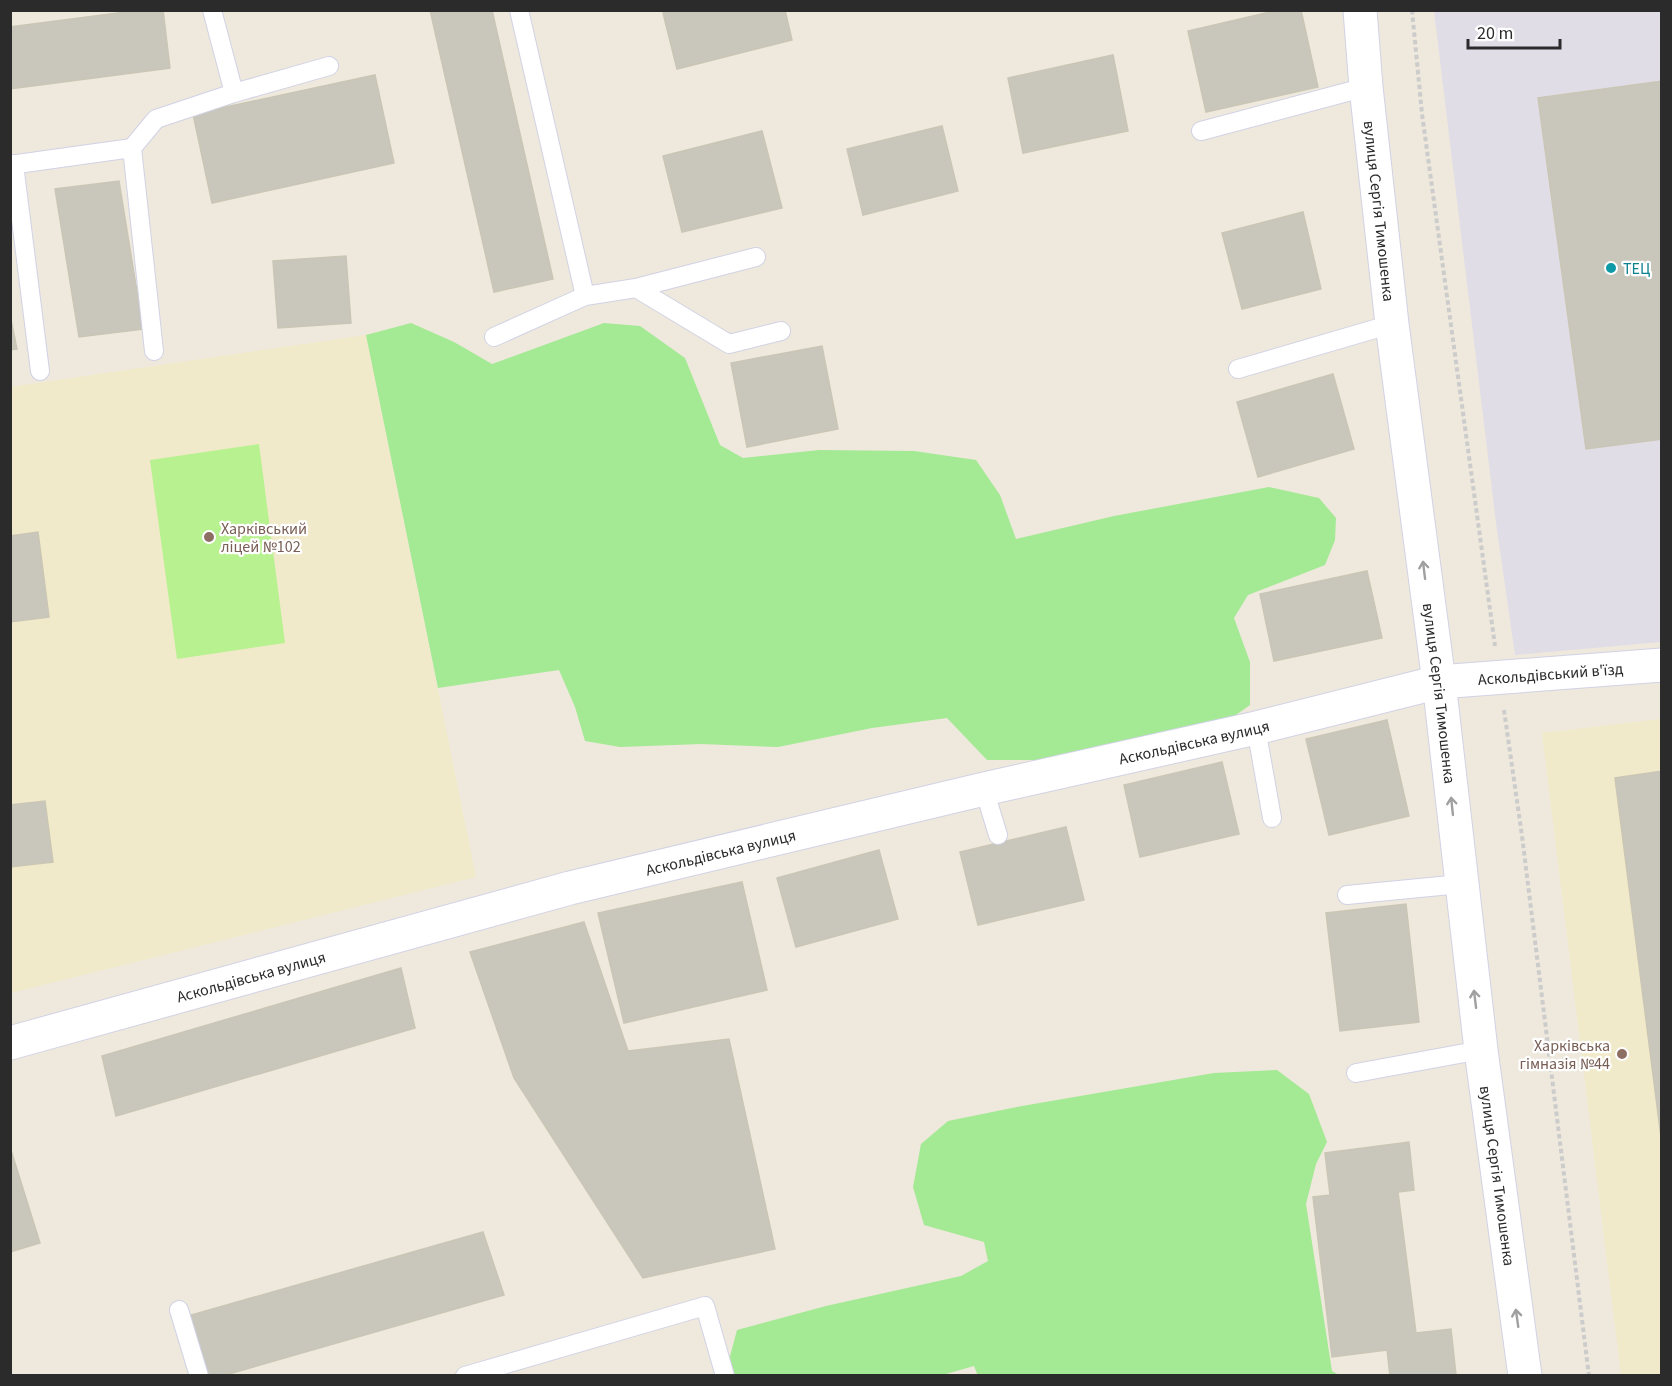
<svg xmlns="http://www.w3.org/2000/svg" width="1672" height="1386" font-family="'Source Sans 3',sans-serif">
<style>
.industrial{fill:#e1dde6}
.education{fill:#f1eaca}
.green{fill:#a4e994}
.pitch{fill:#b8f18f}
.building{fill:#c9c6bc;stroke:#cac6b5;stroke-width:1.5}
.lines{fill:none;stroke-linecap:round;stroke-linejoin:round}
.lane-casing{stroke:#d1d2e5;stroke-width:20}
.street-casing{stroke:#d1d2e5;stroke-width:35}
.secondary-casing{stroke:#d1d2e5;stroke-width:35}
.path{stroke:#ccc;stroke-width:4;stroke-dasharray:4.5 3;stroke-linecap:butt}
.lane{stroke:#fff;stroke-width:18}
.street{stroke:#fff;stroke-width:33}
.secondary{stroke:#fff;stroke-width:33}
.oneway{stroke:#a0a0a0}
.culture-dot{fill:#0f9aa8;stroke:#fff;stroke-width:2}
.education-dot{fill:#8d6e63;stroke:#fff;stroke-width:2}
.labels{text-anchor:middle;stroke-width:4.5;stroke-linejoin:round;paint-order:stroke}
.street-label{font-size:16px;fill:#2b2b2b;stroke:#fff}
.culture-label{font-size:16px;fill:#0d838f;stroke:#fff;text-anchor:start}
.education-label{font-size:16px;fill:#785e54;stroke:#fff;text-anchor:start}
</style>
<rect width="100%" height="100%" fill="#eee9dc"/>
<path class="industrial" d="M1434 11H1661V642L1515 655 1496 523Z"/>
<path class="education" d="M366 335 476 877 11 993 10 387Z
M1661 719V1375H1621L1542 733Z"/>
<path class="green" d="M411 323 454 342 492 364 604 323 640 326 685 358 720 445 743 458 819 450 914 451 976 460 1000 495 1016 539 1114 516 1269 487 1319 498 1336 518 1335 540 1325 565 1248 595 1234 618 1250 662V705L1226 722 1044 760H987L947 718 872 728 778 747 701 744 620 747 585 741 575 707 559 670 438 688 366 335Z
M1277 1070 1309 1094 1327 1142 1316 1164 1306 1204 1332 1371 1339 1375 978 1376 974 1366 939 1376H734L729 1360 737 1330 826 1306 961 1276 988 1261 984 1242 924 1225 913 1187 921 1144 948 1121 1022 1106 1214 1073Z"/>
<path class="pitch" d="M259 444 285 643 177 659 150 460Z"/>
<path class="building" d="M141 10H163L170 68 10 89V27Z
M430 10H492L553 279 494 292Z
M671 10H785L792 40 677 69 663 13Z
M1279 10H1301L1318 87 1206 112 1188 31Z
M1113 55 1128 131 1023 153 1008 78Z
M375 75 394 163 212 203 193 114Z
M1662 81V439L1586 449 1538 98Z
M942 126 958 191 863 215 847 149Z
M762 131 782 208 682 232 663 156Z
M119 181 143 329 79 337 55 189Z
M1303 212 1321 289 1242 309 1222 233Z
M346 256 351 323 278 328 273 261Z
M10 315 17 349 10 350Z
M822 346 838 429 747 447 731 363Z
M1333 374 1354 449 1258 477 1237 402Z
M38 532 49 617 10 622V536Z
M1367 571 1382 638 1274 661 1260 594Z
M1387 720 1409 816 1329 835 1306 739Z
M1222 762 1239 834 1140 857 1124 785Z
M1662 771V1145L1615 778Z
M45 801 53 862 10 867V805Z
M1066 827 1084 900 978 925 960 852Z
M879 850 898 919 796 947 777 878Z
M742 882 767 990 624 1023 598 913Z
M1406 904 1419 1022 1340 1031 1326 913Z
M584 922 628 1051 729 1039 775 1249 643 1278 514 1078 470 952Z
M401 968 415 1028 116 1116 102 1056Z
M1409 1142 1414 1190 1398 1192 1416 1333 1451 1329 1456 1375 1390 1376 1387 1350 1332 1357 1313 1197 1330 1195 1325 1153Z
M10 1147 40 1243 10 1252Z
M483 1232 504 1295 222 1376H207L188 1316Z"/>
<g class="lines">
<defs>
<path id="lane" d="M212 10 234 93 329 66
M519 10 585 296 636 288 756 257
M1201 131 1366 87
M14 164 40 371
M10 165 132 148
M636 288 729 344 781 331
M494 337 585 296
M154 351 132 148 156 119 234 93
M1238 369 1392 324
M1256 728 1272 818
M984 789 998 835
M1347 895 1461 884
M1356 1073 1481 1050
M179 1310 199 1376
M465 1376 705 1306 725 1376"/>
<g id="street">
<path id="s1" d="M10 1043 570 888 984 789 1256 728 1439 682 1662 665"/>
</g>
<g id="secondary">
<path id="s2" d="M1360 10 1366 87 1392 324 1439 682 1481 1050 1525 1376"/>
</g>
</defs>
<use href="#lane" class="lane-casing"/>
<use href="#street" class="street-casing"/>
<use href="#secondary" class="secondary-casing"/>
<path class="path" d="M1412 10 1422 114 1495 646
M1504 710 1522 836 1589 1376"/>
<use href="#lane" class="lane"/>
<use href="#street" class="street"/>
<use href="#secondary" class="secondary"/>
</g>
<defs><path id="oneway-shaft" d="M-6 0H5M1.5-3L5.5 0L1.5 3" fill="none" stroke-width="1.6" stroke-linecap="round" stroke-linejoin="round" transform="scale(1.5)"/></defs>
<g class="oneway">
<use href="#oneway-shaft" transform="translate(1424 570) rotate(-97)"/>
<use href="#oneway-shaft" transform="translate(1452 806) rotate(-96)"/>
<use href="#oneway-shaft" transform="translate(1475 999) rotate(-97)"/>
<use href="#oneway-shaft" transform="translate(1517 1318) rotate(-98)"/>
</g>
<circle class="culture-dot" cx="1611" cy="268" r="6"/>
<g class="education-dot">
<circle cx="209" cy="537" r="6"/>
<circle cx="1622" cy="1054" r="6"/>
</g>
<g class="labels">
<g class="street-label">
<text dy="6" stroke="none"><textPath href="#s2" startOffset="202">вулиця Сергія Тимошенка</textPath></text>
<text dy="6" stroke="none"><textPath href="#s1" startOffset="1586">Аскольдівський в'їзд</textPath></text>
<text dy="6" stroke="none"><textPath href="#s2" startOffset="688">вулиця Сергія Тимошенка</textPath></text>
<text dy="6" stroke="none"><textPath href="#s1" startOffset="1222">Аскольдівська вулиця</textPath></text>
<text dy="6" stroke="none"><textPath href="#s1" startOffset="736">Аскольдівська вулиця</textPath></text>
<text dy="6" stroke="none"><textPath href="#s1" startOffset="250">Аскольдівська вулиця</textPath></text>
<text dy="6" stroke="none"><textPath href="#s2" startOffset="1174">вулиця Сергія Тимошенка</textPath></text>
</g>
<g class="culture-label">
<text x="1623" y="274">ТЕЦ</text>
</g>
<g class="education-label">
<text x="221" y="534">Харківський<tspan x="221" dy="18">ліцей №102</tspan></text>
<text x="1610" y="1051" text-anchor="end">Харківська<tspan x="1610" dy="18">гімназія №44</tspan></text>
</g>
</g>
<rect width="1672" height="1386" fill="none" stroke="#2b2b2b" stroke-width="24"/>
<path d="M1468 39v9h92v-9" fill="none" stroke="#2b2b2b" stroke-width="3"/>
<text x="1477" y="39" font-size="18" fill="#2b2b2b" stroke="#ffffff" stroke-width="4.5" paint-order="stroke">20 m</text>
</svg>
